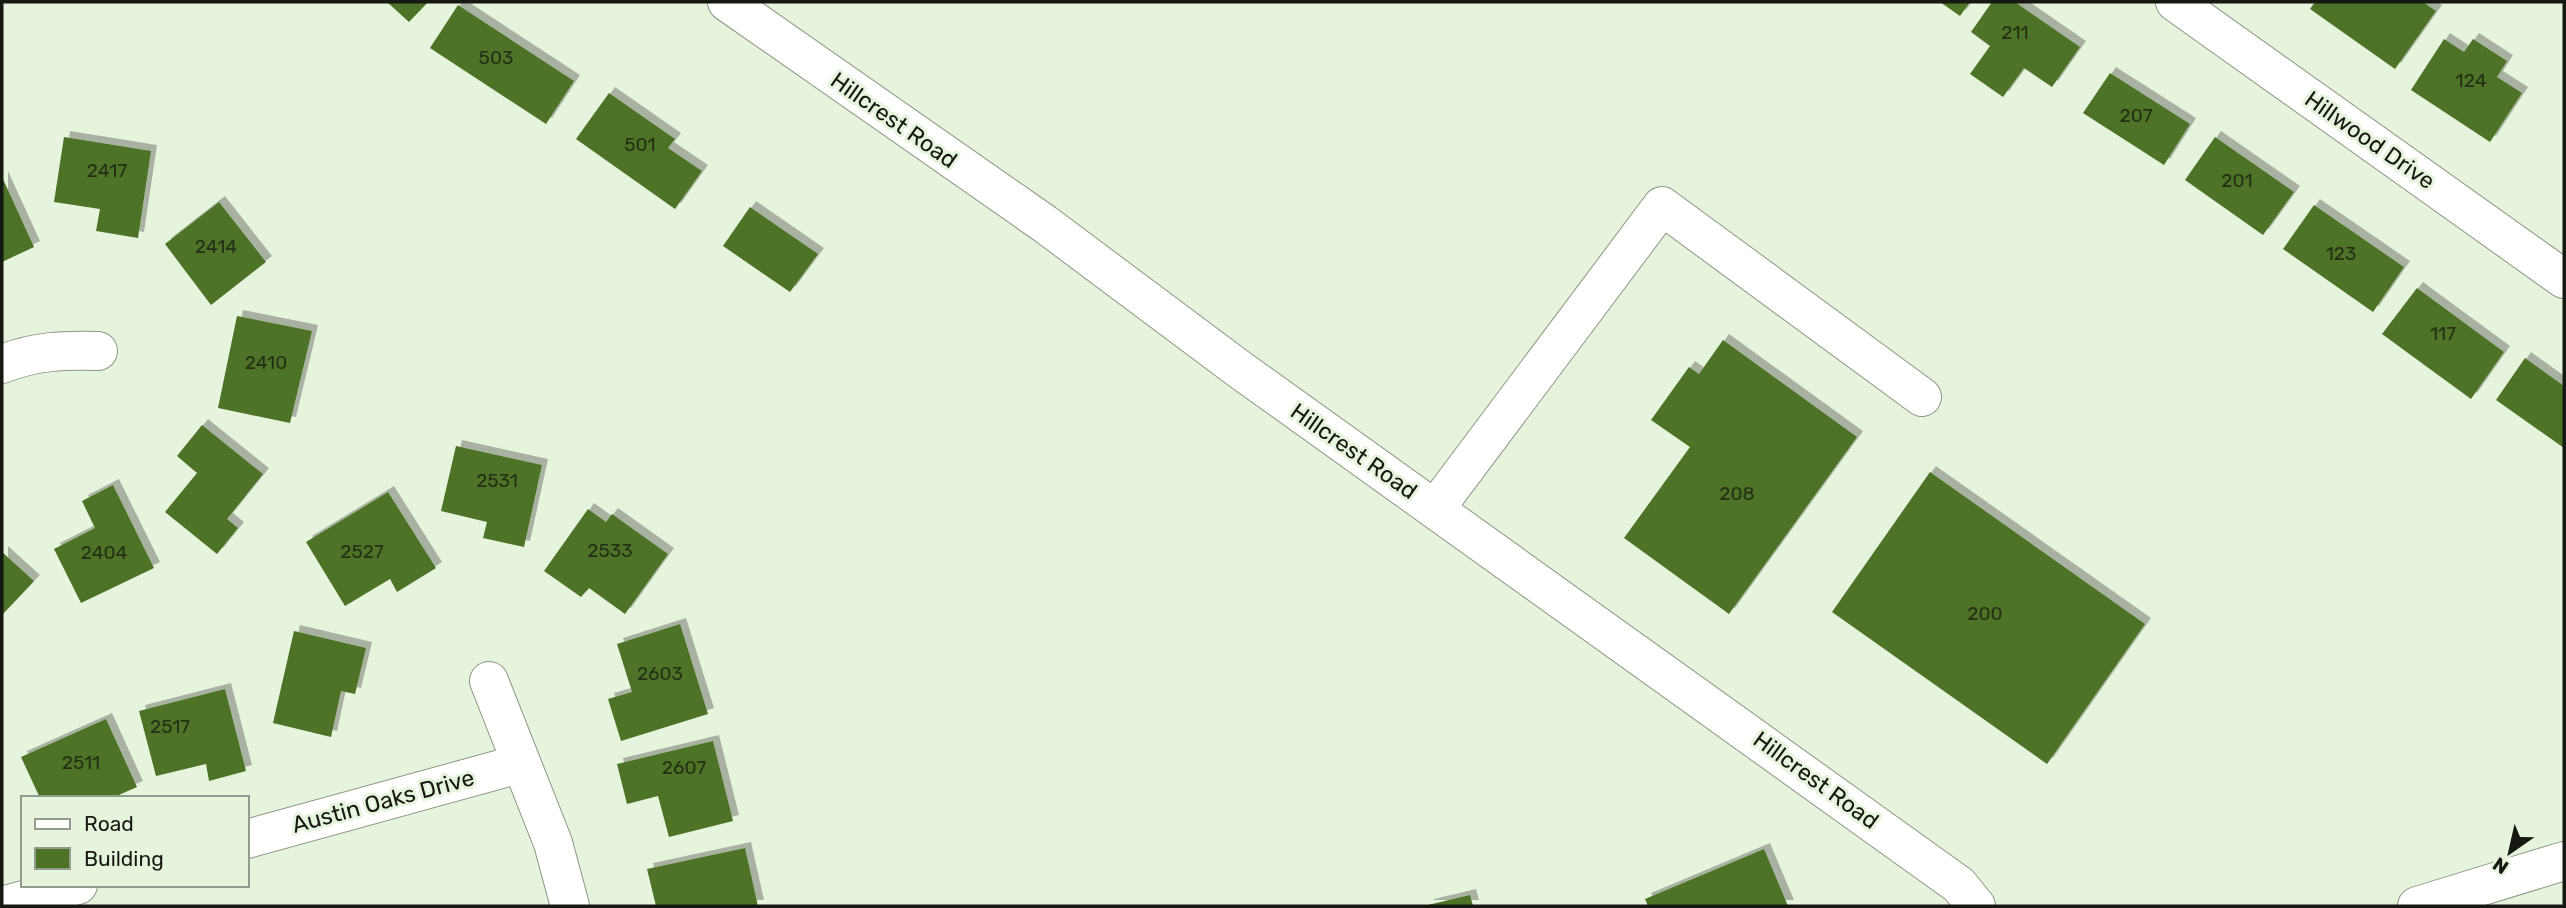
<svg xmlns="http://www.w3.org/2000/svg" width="2566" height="908" font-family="Rubik,sans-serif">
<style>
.building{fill:#4d7326;filter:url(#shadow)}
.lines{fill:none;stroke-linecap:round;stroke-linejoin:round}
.minor-casing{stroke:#8c9784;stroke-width:40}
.major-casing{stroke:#8c9784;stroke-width:40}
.minor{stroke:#fff;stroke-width:38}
.major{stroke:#fff;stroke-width:38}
.labels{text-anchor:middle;stroke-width:6;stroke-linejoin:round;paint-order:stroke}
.number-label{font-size:19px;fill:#233017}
.street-label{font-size:23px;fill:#151912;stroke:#e6f3dd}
</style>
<defs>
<filter id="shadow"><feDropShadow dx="6" dy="-6" stdDeviation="0" flood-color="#0004"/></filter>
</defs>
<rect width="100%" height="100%" fill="#e6f3dd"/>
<path class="building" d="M387 2H428L409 22Z
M1940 2H1970L1960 16Z
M1992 2H2015L2080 47 2052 87 2024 68 2003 97 1970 74 1990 46 1971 32Z
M2315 2H2423L2436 11 2395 69 2310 9Z
M458 5 574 81 546 124 430 48Z
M2444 39 2464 52 2473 39 2507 61 2497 77 2522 93 2490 142 2411 90Z
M2110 73 2190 124 2164 165 2083 113Z
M609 93 675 139 668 148 702 171 675 209 576 139Z
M64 137 151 151 138 238 96 231 100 209 54 202Z
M2215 137 2294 192 2263 235 2185 180Z
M2 177 34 247 2 262Z
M219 202 266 262 211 305 165 244Z
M2314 205 2404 267 2373 312 2283 249Z
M750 207 818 254 790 292 723 246Z
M2417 288 2504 352 2471 399 2382 334Z
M237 316 312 331 290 423 218 408Z
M1723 340 1857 437 1729 614 1624 538 1690 447 1651 420 1689 367 1699 374Z
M2525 358 2564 386V448L2496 400Z
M202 425 263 474 227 519 238 528 217 554 165 512 197 473 177 456Z
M456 446 542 465 524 547 483 538 487 522 441 511Z
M1930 472 2145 624 2047 764 1832 612Z
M113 485 154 568 81 603 54 549 95 528 82 501Z
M388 492 436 568 397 592 390 579 345 606 306 542Z
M588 509 606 522 612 514 668 554 625 614 589 588 581 597 544 571Z
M2 552 34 581 2 615Z
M680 624 708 714 621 741 608 699 632 692 617 644Z
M294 631 366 648 355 694 341 691 331 737 273 723Z
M225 689 246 771 209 781 206 764 156 776 139 711Z
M106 719 137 787 112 798H40L21 757Z
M713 741 733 821 669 837 658 796 627 804 617 764Z
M745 848 758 906H656L647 869Z
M1764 849 1788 906H1648L1645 899Z
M1470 895 1473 906H1428V905Z"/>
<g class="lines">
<defs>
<path id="minor" d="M727 2 1045 224 1239 369 1959 885 1976 906
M2175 2 2564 279
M2 364C35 351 63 350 98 351
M1435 509 1662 206 1922 397
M489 681 553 843 570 906
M247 839 519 764
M2 906 78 885"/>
<path id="major" d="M2417 906 2564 861"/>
</defs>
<use href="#minor" class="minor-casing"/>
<use href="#major" class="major-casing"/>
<use href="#minor" class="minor"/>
<use href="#major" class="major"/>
</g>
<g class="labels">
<g class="number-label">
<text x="2015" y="39">211</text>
<text x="496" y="64">503</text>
<text x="2471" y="87">124</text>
<text x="2136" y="122">207</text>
<text x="640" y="151">501</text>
<text x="107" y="177">2417</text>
<text x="2237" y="187">201</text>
<text x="216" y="253">2414</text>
<text x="2341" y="260">123</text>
<text x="2443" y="340">117</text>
<text x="266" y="369">2410</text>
<text x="497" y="487">2531</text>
<text x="1737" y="500">208</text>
<text x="610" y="557">2533</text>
<text x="362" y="558">2527</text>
<text x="104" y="559">2404</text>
<text x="1985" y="620">200</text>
<text x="660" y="680">2603</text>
<text x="170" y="733">2517</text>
<text x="81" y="769">2511</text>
<text x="684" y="774">2607</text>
</g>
<g class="street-label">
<text transform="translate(894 120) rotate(35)" y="8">Hillcrest Road</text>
<text transform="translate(2370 140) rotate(35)" y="8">Hillwood Drive</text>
<text transform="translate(1354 451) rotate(35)" y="8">Hillcrest Road</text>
<text transform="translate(1816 780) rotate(36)" y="8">Hillcrest Road</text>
<text transform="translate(383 801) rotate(-15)" y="8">Austin Oaks Drive</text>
</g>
</g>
<rect width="2566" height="908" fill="none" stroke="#151912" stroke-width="7"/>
<rect x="21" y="796" width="228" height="91" fill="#e6f3dd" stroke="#929c8c" stroke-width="2"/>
<rect x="35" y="819" width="35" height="10" fill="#ffffff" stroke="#929c8c" stroke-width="2"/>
<text x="84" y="831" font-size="21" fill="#151912">Road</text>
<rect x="35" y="848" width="35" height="21" fill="#4d7326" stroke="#929c8c" stroke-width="2"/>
<text x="84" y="866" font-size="21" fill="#151912">Building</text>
<g transform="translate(2510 852) rotate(214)" stroke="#e6f3dd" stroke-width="5" paint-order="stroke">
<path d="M0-5L12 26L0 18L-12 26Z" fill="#151912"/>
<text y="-10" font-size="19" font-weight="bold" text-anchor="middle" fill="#151912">N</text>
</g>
</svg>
